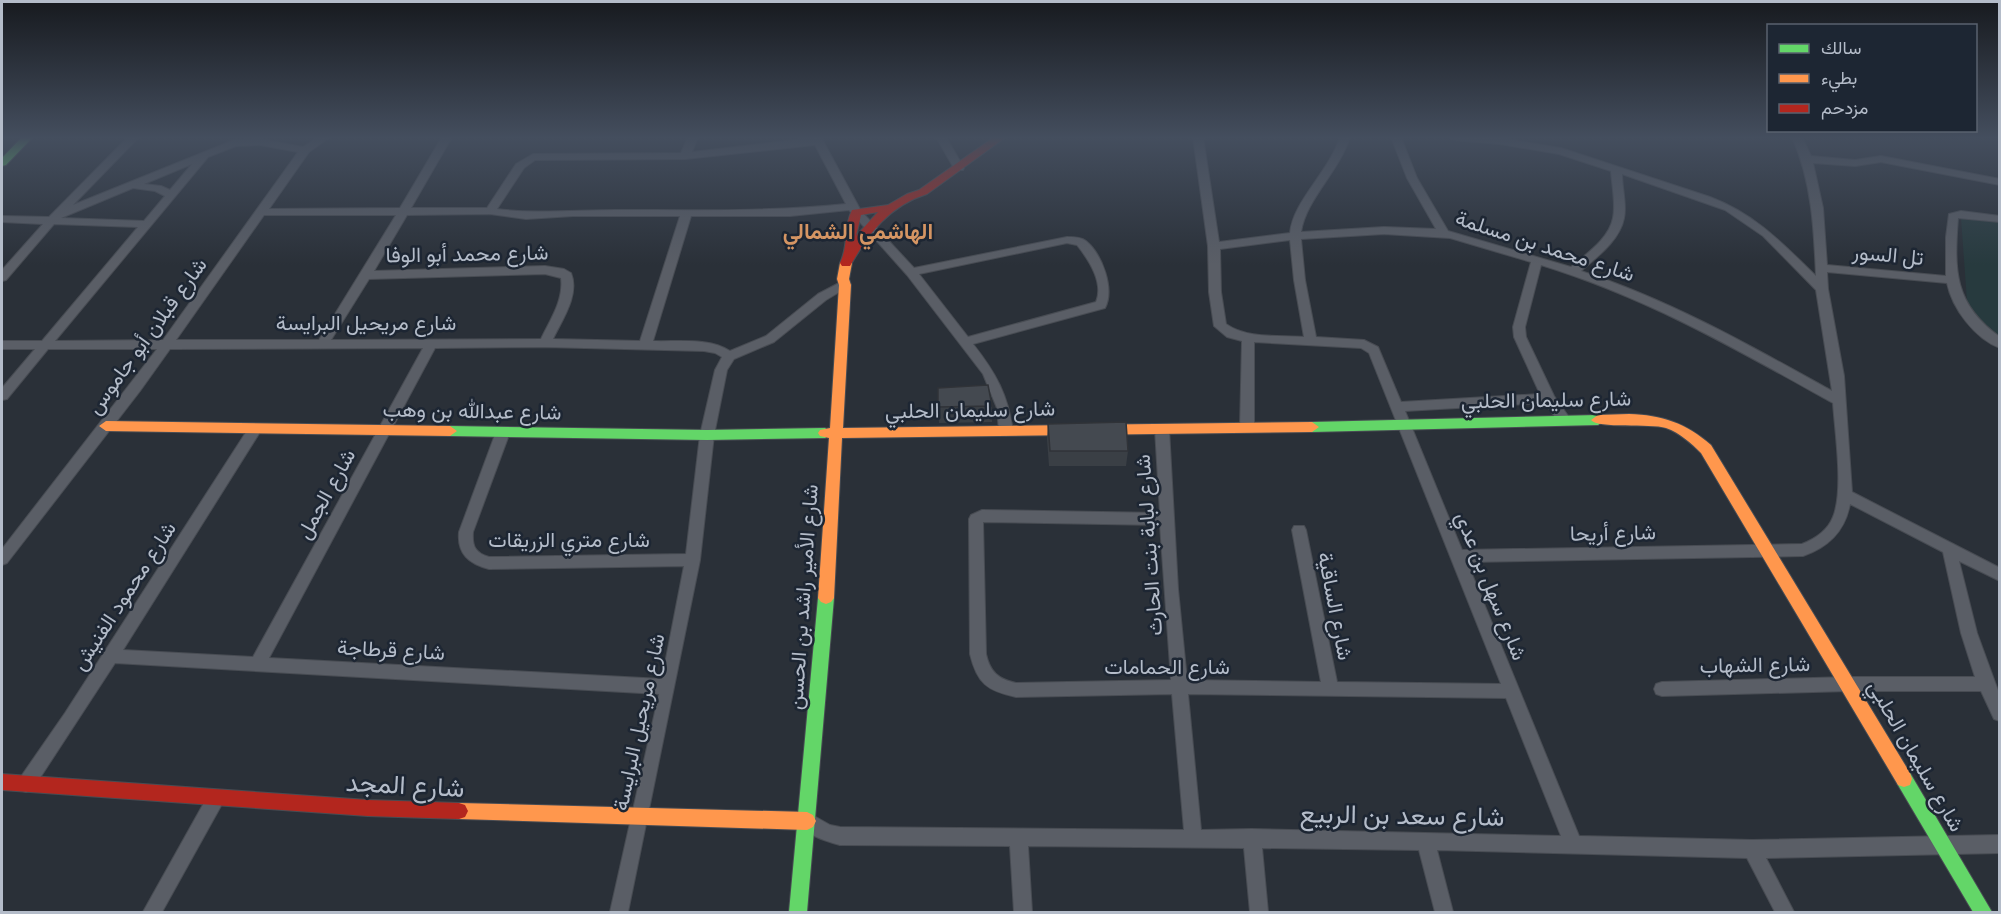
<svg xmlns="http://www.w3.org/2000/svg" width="2001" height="914" font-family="Lato,Vazirmatn,sans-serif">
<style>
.green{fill:#273a3e}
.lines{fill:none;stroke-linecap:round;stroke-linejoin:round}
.street-casing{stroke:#484c53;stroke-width:2}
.fast-casing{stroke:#484c53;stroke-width:2}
.slow-casing{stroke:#484c53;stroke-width:2}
.jam-casing{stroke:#484c53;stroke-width:2}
.street{fill:#5a5e66;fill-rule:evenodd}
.fast{fill:#63d668;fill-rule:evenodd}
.slow{fill:#ff974d;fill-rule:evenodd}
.jam{fill:#b3261e;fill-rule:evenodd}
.wall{fill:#3a3f45}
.building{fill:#444950;stroke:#303338;stroke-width:1.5}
.labels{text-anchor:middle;stroke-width:5;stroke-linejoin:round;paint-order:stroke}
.street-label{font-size:21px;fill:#b4bcc9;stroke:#1d2633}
.neighbourhood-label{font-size:22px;font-weight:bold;fill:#d59563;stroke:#1d2633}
.near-street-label{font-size:26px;fill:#b4bcc9;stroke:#1d2633}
</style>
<rect width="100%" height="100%" fill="#2a3038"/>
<path class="green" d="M1961 218 1999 222V336L1982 323 1967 301Z"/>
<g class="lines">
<defs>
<path id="street" d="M128 137H139L73 205 234 140 260 139 303 147 318 137H330L309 152 269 209 400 208 442 137H452L411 208H487L516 164 533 154 681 153 688 137H698L692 152 821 137 861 211 914 268 1067 237C1073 237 1081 237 1086 241 1102 254 1115 289 1105 308L973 344C996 373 1008 395 1013 431L1006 436 999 431 997 408 983 374 907 275 849 210 790 216H691L653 341C677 342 709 337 730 351L766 336 818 294 841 282 845 281 851 285 826 300 774 342 734 359 727 370 714 435 700 560 628 912H610L659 694 115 663 32 790 26 792 20 790 17 784 20 778 65 713 250 426 255 424 262 429 260 432 123 650 253 657 423 348 170 349 140 391 7 563 2 565V549L157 349H48L7 399 2 400V388L35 349H2V341H42L138 227 54 224 6 280 2 281V270L43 224 2 222V216L49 217ZM260 145 298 152 163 340 55 341 208 157 236 146ZM815 145 846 204C770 212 693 210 616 210 576 210 537 214 497 209L524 168 535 160 685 159ZM192 164 170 190 161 186 144 184ZM133 188 155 191 165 196 144 221 61 218ZM490 214 526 219 573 216H680L640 341 553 339C562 320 580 295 571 273L564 269 545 266 374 271 407 215ZM264 215H396L319 340H176ZM1067 243 1077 245C1089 260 1104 283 1096 302L968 337 919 274ZM545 274 561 278C564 300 550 320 541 339L331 340 369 279ZM545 347 704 351 715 353 722 357 715 370 700 435 686 554 489 557C475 553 472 546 473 532L510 432 503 427 496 432 459 532C457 554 469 564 489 569L684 566 662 679 269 658 435 348Z
M936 137H946L964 168 963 170H955Z
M1193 137H1203L1219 242 1290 233C1293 201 1329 172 1340 137H1350C1339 172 1306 199 1301 232L1384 227 1436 229 1407 178 1391 137H1401L1417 178 1448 231 1571 267C1586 254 1609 239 1613 218 1616 204 1612 185 1611 171L1559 154 1500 144 1454 140 1449 137 1500 138 1561 148 1710 197C1755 214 1782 243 1816 276 1814 229 1812 182 1792 137H1802L1811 156 1855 160 1881 156 2000 179V185L1881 162 1855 166 1813 163 1823 208 1827 265 1946 276V237L1949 214 1961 211 2000 216V222L1958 218C1954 271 1954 304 2000 337V348C1975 339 1952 308 1947 283L1827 272 1828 289 1844 376 1852 492 2000 568V581L1959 561 1977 633 2000 696V721L1994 719 1981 691H1849L1662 696 1656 694 1654 689 1656 684 1662 682 1849 677H1975L1961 633 1943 552 1850 504C1845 531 1829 547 1803 556L1467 562 1579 836 1752 840 2000 835V853L1766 858 1794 912H1775L1747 858 1437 850 1453 912H1435L1419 850 1262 848 1268 912H1250L1244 848 1028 846 1032 912H1014L1010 846 840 845C826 841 804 835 798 821L801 815 807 812 830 825 840 827 1184 830 1172 694 1016 697C987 691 977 683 970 654L969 519 971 515 982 510 1160 513 1155 429 1162 424 1169 429 1178 589 1187 680 1321 682 1292 530 1294 526H1304L1306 530 1337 682 1501 684 1369 353 1361 348 1254 342V428L1252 431H1242L1240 428 1242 341 1227 337 1214 326 1209 292 1208 246ZM1622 174 1725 210 1763 236 1816 290 1832 391C1751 346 1670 300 1581 271 1597 257 1620 240 1624 218 1627 205 1622 188 1622 174ZM1384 234 1450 238 1531 262 1513 327 1514 337 1540 394 1401 402 1378 347 1364 340 1316 337 1305 280 1301 239ZM1290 240 1294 280 1304 337C1279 335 1247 339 1226 324L1221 292 1220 249ZM1541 265C1648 298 1736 349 1833 403 1835 433 1844 490 1833 517 1828 530 1815 539 1802 544L1462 550 1405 411 1545 403 1559 423H1569L1571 420 1554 396 1526 337 1525 327ZM983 522 1160 525 1171 680 1016 683C998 679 990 672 986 654ZM1188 694 1506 698 1561 836 1252 829 1201 830Z
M216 790 222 792 225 798 222 804 162 912H143L210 792Z"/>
<path id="fast" d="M22 137H33L6 165 2 166V158Z
M1598 415 1605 420 1598 425 1312 432 1305 427 1312 422Z
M450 426 707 430 825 428 832 433 825 438 707 440 450 436 443 431Z
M826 592 831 594 834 598 807 912H789L818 598 821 594Z
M1904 771 1910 773 1992 912H1973L1898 785 1896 779 1898 773Z"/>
<path id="slow" d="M846 259 852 263 849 279 851 285 843 428 1312 422 1319 427 1312 432 842 438 834 598 831 602 826 604 821 602 818 598 829 438 820 436 818 433 820 430 830 428 839 285 837 279 840 263Z
M1629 414C1662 415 1686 423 1711 445L1910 773 1912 779 1910 785 1904 787 1898 785 1701 453C1691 443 1680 433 1666 428 1650 423 1598 429 1591 420L1598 415Z
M106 421 450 426 457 431 450 436 106 431 99 426Z
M459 803 807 812 813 815 816 821 813 827 807 830 459 819 453 817 450 811 453 805Z"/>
<path id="jam" d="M994 137H1006L927 194C889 206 869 233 850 266H842L840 263C849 245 843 229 852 210L888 205 907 194 919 190ZM878 212 856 236 861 215Z
M2 774 368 800 459 803 465 805 468 811 465 817 459 819 368 816 2 790Z"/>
</defs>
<use href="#street" class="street-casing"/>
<use href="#fast" class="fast-casing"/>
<use href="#slow" class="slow-casing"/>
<use href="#jam" class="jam-casing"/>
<use href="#street" class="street"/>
<use href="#fast" class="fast"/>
<use href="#slow" class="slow"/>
<use href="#jam" class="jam"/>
</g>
<path class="wall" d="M992 406V422L939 423 938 407Z
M1048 424 1128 451 1126 466H1049L1047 439Z"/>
<path class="building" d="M988 385 992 406 938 407V388Z
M1126 422 1128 451H1050L1048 424Z"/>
<linearGradient id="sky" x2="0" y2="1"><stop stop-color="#171a1f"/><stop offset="0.52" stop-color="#444e5e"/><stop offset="1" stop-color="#444e5e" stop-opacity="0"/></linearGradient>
<rect width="2001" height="265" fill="url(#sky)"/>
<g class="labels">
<g class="street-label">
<text transform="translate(1545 246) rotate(18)" y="7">شارع محمد بن مسلمة</text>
<text transform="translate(467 254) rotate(-1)" y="7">شارع محمد أبو الوفا</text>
<text transform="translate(1888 255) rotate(5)" y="7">تل السور</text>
<text x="366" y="330">شارع مريحيل البرايسة</text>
<text transform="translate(147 336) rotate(-54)" y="7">شارع قبلان أبو جاموس</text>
<text transform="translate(1546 400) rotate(-1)" y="7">شارع سليمان الحلبي</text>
<text transform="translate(970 410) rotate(-1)" y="7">شارع سليمان الحلبي</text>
<text transform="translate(472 411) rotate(1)" y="7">شارع عبدالله بن وهب</text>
<text transform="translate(326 494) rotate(-61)" y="7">شارع الجمل</text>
<text transform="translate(1613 533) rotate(-1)" y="7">شارع أريحا</text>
<text x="569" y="547">شارع متري الزريقات</text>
<text transform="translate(1149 545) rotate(-94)" y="7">شارع لبابة بنت الحارث</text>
<text transform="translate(1491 586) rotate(68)" y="7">شارع سهل بن عدي</text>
<text transform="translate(124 596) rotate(-57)" y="7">شارع محمود الفنيش</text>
<text transform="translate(803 597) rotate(-86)" y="7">شارع الأمير راشد بن الحسن</text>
<text transform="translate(1335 606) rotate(79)" y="7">شارع الساقية</text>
<text transform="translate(391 650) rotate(3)" y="7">شارع قرطاجة</text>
<text transform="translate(1755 665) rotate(-1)" y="7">شارع الشهاب</text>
<text x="1167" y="674">شارع الحمامات</text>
<text transform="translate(639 722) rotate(-78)" y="7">شارع مريحيل البرايسة</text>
<text transform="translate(1916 756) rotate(60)" y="7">شارع سليمان الحلبي</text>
</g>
<g class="neighbourhood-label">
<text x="858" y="239">الهاشمي الشمالي</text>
</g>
<g class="near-street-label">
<text transform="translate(405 785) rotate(3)" y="9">شارع المجد</text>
<text transform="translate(1402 815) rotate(1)" y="9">شارع سعد بن الربيع</text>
</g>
</g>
<rect width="2001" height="914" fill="none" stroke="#b4bcc9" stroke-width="6"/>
<rect x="1767" y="24" width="210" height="108" fill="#1d2633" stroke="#59626f" stroke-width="1.5"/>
<rect x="1779" y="44" width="30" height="9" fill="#63d668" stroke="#59626f" stroke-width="1.5"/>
<text x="1821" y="54" font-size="18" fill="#b4bcc9">سالك</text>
<rect x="1779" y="74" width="30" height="9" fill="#ff974d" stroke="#59626f" stroke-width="1.5"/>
<text x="1821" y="84" font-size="18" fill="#b4bcc9">بطيء</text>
<rect x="1779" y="104" width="30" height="9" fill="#b3261e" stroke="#59626f" stroke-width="1.5"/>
<text x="1821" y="114" font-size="18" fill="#b4bcc9">مزدحم</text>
</svg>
